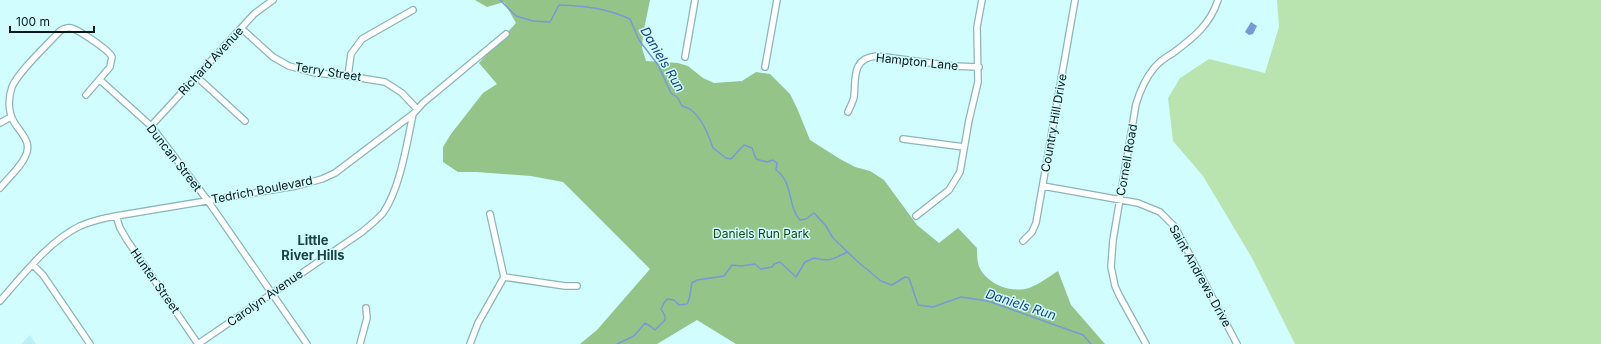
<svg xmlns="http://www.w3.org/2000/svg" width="1601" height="344" font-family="Inter,sans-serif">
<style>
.built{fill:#bbf1f4}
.green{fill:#b9e4af}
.forest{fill:#94c488}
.water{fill:#779ad6}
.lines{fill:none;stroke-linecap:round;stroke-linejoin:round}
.stream{stroke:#779ad6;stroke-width:1.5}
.street-casing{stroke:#8bb5b8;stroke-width:8}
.street{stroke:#fff;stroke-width:5.5}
.labels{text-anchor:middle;stroke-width:3;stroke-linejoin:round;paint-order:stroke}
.street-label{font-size:12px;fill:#08191a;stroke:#d1fdff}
.park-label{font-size:12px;fill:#164508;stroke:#d1fdff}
.water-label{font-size:13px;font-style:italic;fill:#173e86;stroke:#d1fdff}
.neighbourhood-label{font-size:13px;font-weight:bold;fill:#1b4345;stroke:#d1fdff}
</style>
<rect width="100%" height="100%" fill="#d1fdff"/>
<path class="built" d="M30 335 36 344H21Z"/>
<path class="green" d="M1277 0H1601V344H1295L1252 258 1203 176 1173 141 1168 98 1180 78 1209 59 1265 73 1279 27Z"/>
<path class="forest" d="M475 0H650L643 34 642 48 646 61 678 63 688 66 703 78 714 83 742 81 756 72 770 74 790 94 797 108 810 140 840 159 855 167 870 171 884 180 917 225 939 243 958 228 977 248C977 256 977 265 982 272 992 286 1013 293 1029 288 1040 284 1048 277 1058 271L1071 305 1105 344H736L697 320 657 344H580L597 330 650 269 563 182 531 176 476 172H458L443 162V147L451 134 483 93 497 84 479 63 516 23 504 2 487 7Z"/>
<path class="water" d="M1251 22 1257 26 1253 34 1249 35 1245 32Z"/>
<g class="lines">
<path class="stream" d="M500 0 516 16 533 21 550 22 559 5C587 6 605 8 630 19L639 40 658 65 671 93 678 98 682 106C685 107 689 108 691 110 702 118 709 136 713 148L726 158 731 159 744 145 752 148 756 159 767 162 773 160 777 163 776 170C794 183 787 206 800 220L806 219 814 213 826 226 833 238 858 262 881 281 892 285 905 277 909 278 918 305 933 307 961 297 988 301 1083 335 1091 344
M617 344 634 336 645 323 650 326 655 330 665 320V316L661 309 664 303 667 299 674 300 679 305 687 304C691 297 690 290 692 283L697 280 724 276 732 265 741 266 755 264 761 269 772 267 774 264 780 262 796 277 805 262 814 258C829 262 834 259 847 252"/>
<defs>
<path id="street" d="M241 28 273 57 289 66 315 73 348 76 385 82 402 93 417 109
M685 57 695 0
M765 67 777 0
M348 76 351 54 362 39 413 10
M197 77 245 121
M100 80 151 126 208 201 307 344
M848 112C850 107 853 102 854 97 856 79 851 58 877 56L953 66 979 67
M0 123 11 117
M151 126 254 14 273 0
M903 139 964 147
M1043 186 1138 203 1160 212 1175 227 1237 344
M0 188C8 178 20 168 25 157 33 142 21 134 14 122 8 112 8 98 12 87 18 72 47 45 60 31 63 29 67 27 71 28 79 30 109 50 112 57L110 67 86 95
M116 216 120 228 127 240 198 344
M916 216 949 190 960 172 969 120 978 82 977 27 982 0
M1023 241 1032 232 1036 223 1075 0
M33 265 43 275 90 344
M504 277 565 286H577
M0 301C23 275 49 241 80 226 92 221 104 218 116 216L296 186 322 179 335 173 413 114 423 103 506 34
M198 344 362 232C369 226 377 220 383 213 400 189 407 143 413 114
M360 344 367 318 366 308
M470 344 478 323 504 277 490 214
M1146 344 1119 295 1115 286 1111 267 1113 240 1136 104C1140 91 1145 79 1154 68 1159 62 1166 57 1173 53 1193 38 1210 25 1218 0"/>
</defs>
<use href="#street" class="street-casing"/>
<use href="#street" class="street"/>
</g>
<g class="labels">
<g class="street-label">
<text transform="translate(211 61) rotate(-47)" y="4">Richard Avenue</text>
<text transform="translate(917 62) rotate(6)" y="4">Hampton Lane</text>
<text transform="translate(328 72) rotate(9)" y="4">Terry Street</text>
<text transform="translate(1054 123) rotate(-80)" y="4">Country Hill Drive</text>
<text transform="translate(174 158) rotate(52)" y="4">Duncan Street</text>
<text transform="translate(1127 160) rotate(-80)" y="4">Cornell Road</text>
<text transform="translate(262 190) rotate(-11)" y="4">Tedrich Boulevard</text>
<text transform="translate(1200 276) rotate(61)" y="4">Saint Andrews Drive</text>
<text transform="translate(155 281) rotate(55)" y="4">Hunter Street</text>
<text transform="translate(265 298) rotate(-35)" y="4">Carolyn Avenue</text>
</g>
<g class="park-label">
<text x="761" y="238">Daniels Run Park</text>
</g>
<g class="water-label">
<text transform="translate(663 59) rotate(59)" y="5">Daniels Run</text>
<text transform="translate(1021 304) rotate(18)" y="5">Daniels Run</text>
</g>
<g class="neighbourhood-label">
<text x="313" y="245">Little<tspan x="313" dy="15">River Hills</tspan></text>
</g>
</g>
<path d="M10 26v6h84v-6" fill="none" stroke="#08191a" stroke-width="2"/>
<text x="16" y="26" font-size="12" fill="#08191a" stroke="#d1fdff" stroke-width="3" paint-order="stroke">100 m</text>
</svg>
